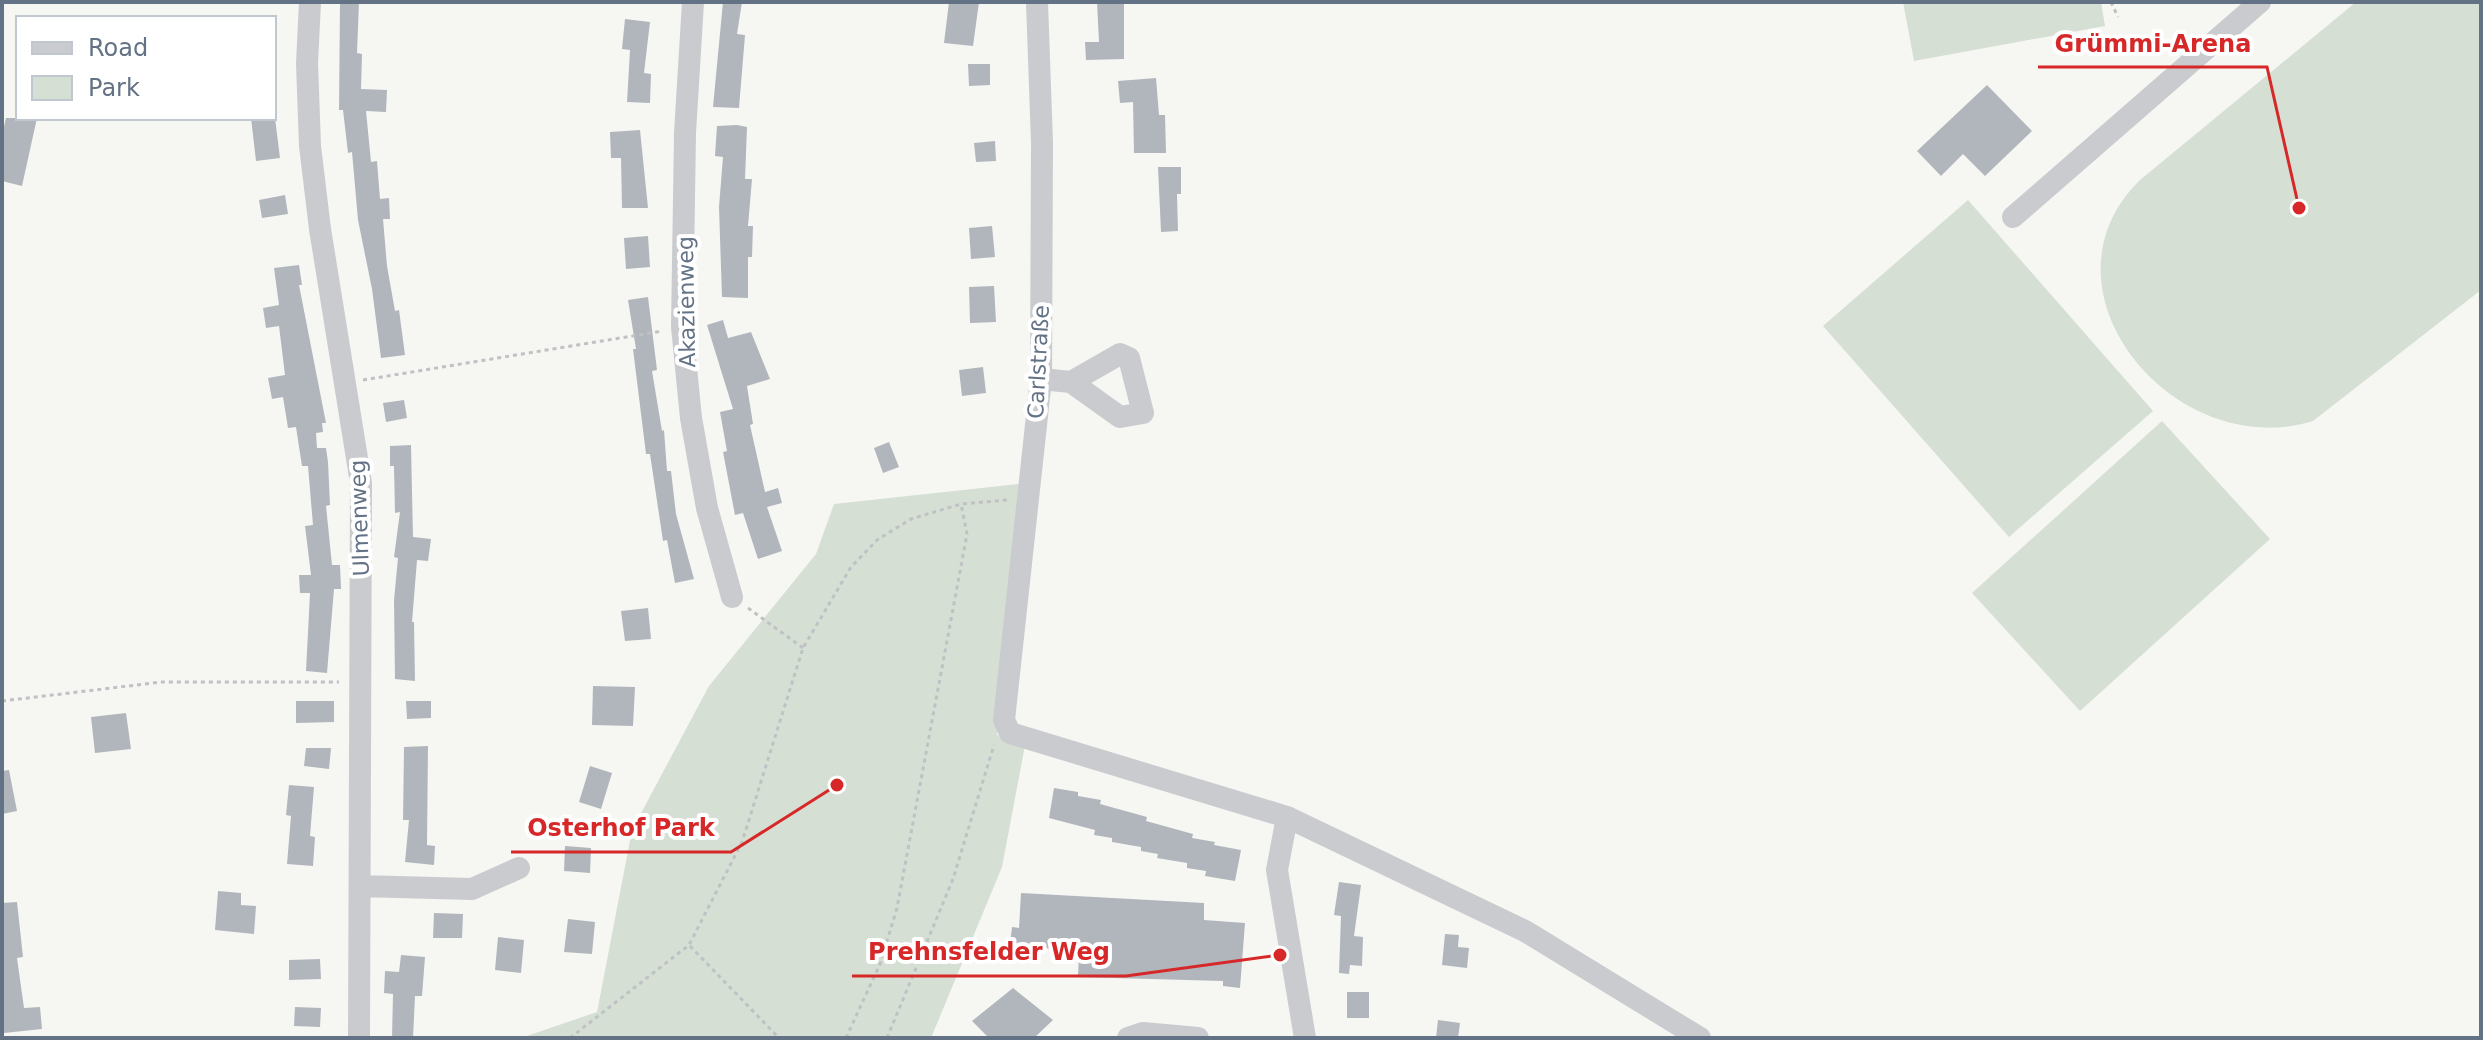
<svg xmlns="http://www.w3.org/2000/svg" width="2483" height="1040" font-family="'DejaVu Sans',sans-serif">
<style>
.green{fill:#d6dfd4}
.building{fill:#b1b6bd}
.lines{fill:none;stroke-linecap:round;stroke-linejoin:round}
.path{stroke:#c0c1c4;stroke-width:3;stroke-dasharray:4 4;stroke-linecap:butt}
.minor{stroke:#c9cbcf;stroke-width:22}
.labels{text-anchor:middle;stroke-width:8;stroke-linejoin:round;paint-order:stroke}
.street-label{font-size:22px;fill:#647286;stroke:#fff}
.leader{fill:none;stroke:#d62828;stroke-width:3}
.callout-dot{fill:#d62828;stroke:#fff;stroke-width:3}
.callout-label{font-size:24px;text-anchor:middle;font-weight:bold;fill:#d62828;stroke:#fff;stroke-width:8;stroke-linejoin:round;paint-order:stroke}
</style>
<rect width="100%" height="100%" fill="#f6f7f3"/>
<path class="green" d="M1903 2H2101L2105 26 1914 61Z
M2356 2H2481V290L2313 421C2174 464 2029 289 2140 180Z
M1968 200 2153 411 2009 537 1823 326Z
M2162 421 2270 539 2080 711 1972 593Z
M1027 483 997 735 1026 740 1002 867 931 1038H521L597 1012 632 830 709 686 816 554 834 504Z"/>
<path class="building" d="M340 2H359L357 53 362 54 361 89 387 90 386 112 366 111 371 162 377 161 380 199 389 198 390 219H383L387 266 395 311 399 310 405 355 381 358 372 289 358 220 352 152 348 153 343 110H339Z
M723 2H742L737 34 745 35 739 108 713 107Z
M949 2H979L973 46 944 43Z
M1097 2H1124V59L1086 60 1085 42H1099Z
M625 19 650 22 644 73 651 74 650 103 627 102 630 50 622 49Z
M968 64H990V85L969 86Z
M1156 78 1159 115H1165L1166 153H1134L1133 102 1120 103 1118 81Z
M1987 85 2032 131 1985 176 1963 154 1941 176 1917 151Z
M6 118H37L22 186 2 181V135Z
M251 118H275L280 158 256 161Z
M737 125 747 127 745 179H752L748 226H753L752 257H748V298L722 297 719 207 723 157 715 156 717 126Z
M640 130 648 208H622L621 158H611L610 132Z
M995 141 996 161 976 162 974 143Z
M1158 167H1181V194H1177L1178 231 1161 232Z
M285 195 288 214 262 218 259 200Z
M992 226 995 257 971 259 969 228Z
M648 236 650 267 626 269 624 238Z
M299 265 302 285H299L326 423H322L323 432 316 433 317 448H326L328 462 330 505 326 506 332 565H340L341 589H334L327 673 306 671 310 593H300L299 575H311L305 526 313 525 308 466H302L296 427 288 428 283 397 272 399 268 378 285 375 279 326 266 328 263 308 279 305 274 268Z
M994 286 996 322 970 323 969 287Z
M648 297 657 370 652 371 662 431 664 430 667 471H671L676 514 694 579 675 583 667 540 663 541 650 454H646L633 349H636L628 300Z
M723 320 728 338 751 332 770 379 747 386 753 424 750 425 765 492 778 488 782 503 767 507 782 551 758 559 743 513 735 515 723 452 727 451 720 412 733 409 707 325Z
M983 367 986 393 962 396 959 370Z
M404 400 407 418 386 422 383 403Z
M889 442 899 467 883 473 874 448Z
M411 445 413 537 431 539 428 561 417 560 412 622H414L415 681 395 679 394 600 398 558 394 557 400 512 395 513 394 466H390V446Z
M648 608 651 639 625 641 621 611Z
M593 686 635 687 633 726 592 725Z
M296 701H334V722L296 723Z
M406 701H431V718L407 719Z
M126 713 131 749 95 753 91 717Z
M428 746 427 845 435 846 434 865 405 862 409 820H403L404 747Z
M306 748H331L329 769 304 766Z
M590 766 612 773 601 809 579 802Z
M9 770 17 811 2 814V771Z
M289 785 314 787 310 836 315 837 313 866 287 864 291 816 286 815Z
M1054 788 1078 792V796L1101 800 1100 804 1147 817 1146 821 1193 834 1192 838 1215 842 1214 845 1241 850 1235 881 1205 876 1206 871 1187 868V863L1157 858 1158 854 1141 851V847L1112 842V838L1094 835 1095 830 1049 818Z
M565 846 591 848 590 873 564 871Z
M1339 882 1361 885 1354 936 1363 937 1362 966 1350 965 1349 974 1339 973 1341 916 1334 915Z
M218 891 241 893V905L256 906 254 934 215 930Z
M1021 893 1204 903V920L1245 923 1240 988 1223 986V981L1078 977 1079 952 1010 944 1012 927 1019 928Z
M17 902 23 957 17 958 24 1008 40 1007 42 1029 4 1033 2 903Z
M434 913 463 914 462 938H433Z
M568 919 595 922 592 954 564 952Z
M1445 934 1459 935 1458 947 1469 948 1467 968 1442 965Z
M498 937 524 940 521 973 495 970Z
M401 955 425 957 422 996H415L413 1038H392L393 994 384 993 385 971 399 972Z
M320 959 321 979 289 980V960Z
M1013 988 1053 1020 1034 1038H989L972 1021Z
M1347 992H1369V1018H1347Z
M295 1007 321 1008 320 1027 294 1026Z
M1438 1020 1460 1023 1458 1038H1436Z"/>
<g class="lines">
<path class="path" d="M2111 2 2118 17
M363 380 663 331
M748 608 803 648
M2 701 162 682H339
M690 946 779 1038
M570 1038 689 945 742 842 803 648 851 567 877 540 911 519 961 504 1007 500
M846 1038 880 964 897 908 967 534 961 504
M887 1038 953 879 994 745"/>
<path class="minor" d="M310 2 307 63 310 146 320 229 361 483 359 1038
M693 2 685 133 682 327 691 418 707 508 732 597
M1037 2 1042 143 1041 379 1004 720 1010 733 1287 817 1525 931 1700 1038
M2013 217 2260 2
M1041 379 1071 382 1120 417 1143 413 1129 358 1120 354 1071 382
M1287 817 1277 870 1305 1038
M360 886 472 889 519 868
M1128 1038 1143 1033 1198 1038"/>
</g>
<g class="labels">
<g class="street-label">
<text transform="translate(686 302) rotate(-91)" y="8">Akazienweg</text>
<text transform="translate(1038 362) rotate(-87)" y="8">Carlstraße</text>
<text transform="translate(359 518) rotate(-92)" y="8">Ulmenweg</text>
</g>
</g>
<path class="leader" d="M2299 208L2267 67H2038M837 785L731 852H511M1280 955L1126 976H852"/>
<g class="callout-dot">
<circle cx="2299" cy="208" r="8"/>
<circle cx="837" cy="785" r="8"/>
<circle cx="1280" cy="955" r="8"/>
</g>
<g class="callout-label">
<text x="2153" y="52">Grümmi-Arena</text>
<text x="621" y="836">Osterhof Park</text>
<text x="989" y="960">Prehnsfelder Weg</text>
</g>
<rect width="2483" height="1040" fill="none" stroke="#647286" stroke-width="8"/>
<rect x="16" y="16" width="260" height="104" fill="#ffffff" stroke="#c1c7cf" stroke-width="2"/>
<rect x="32" y="42" width="40" height="12" fill="#c9cbcf" stroke="#c1c7cf" stroke-width="2"/>
<text x="88" y="56" font-size="24" fill="#647286">Road</text>
<rect x="32" y="76" width="40" height="24" fill="#d6dfd4" stroke="#c1c7cf" stroke-width="2"/>
<text x="88" y="96" font-size="24" fill="#647286">Park</text>
</svg>
